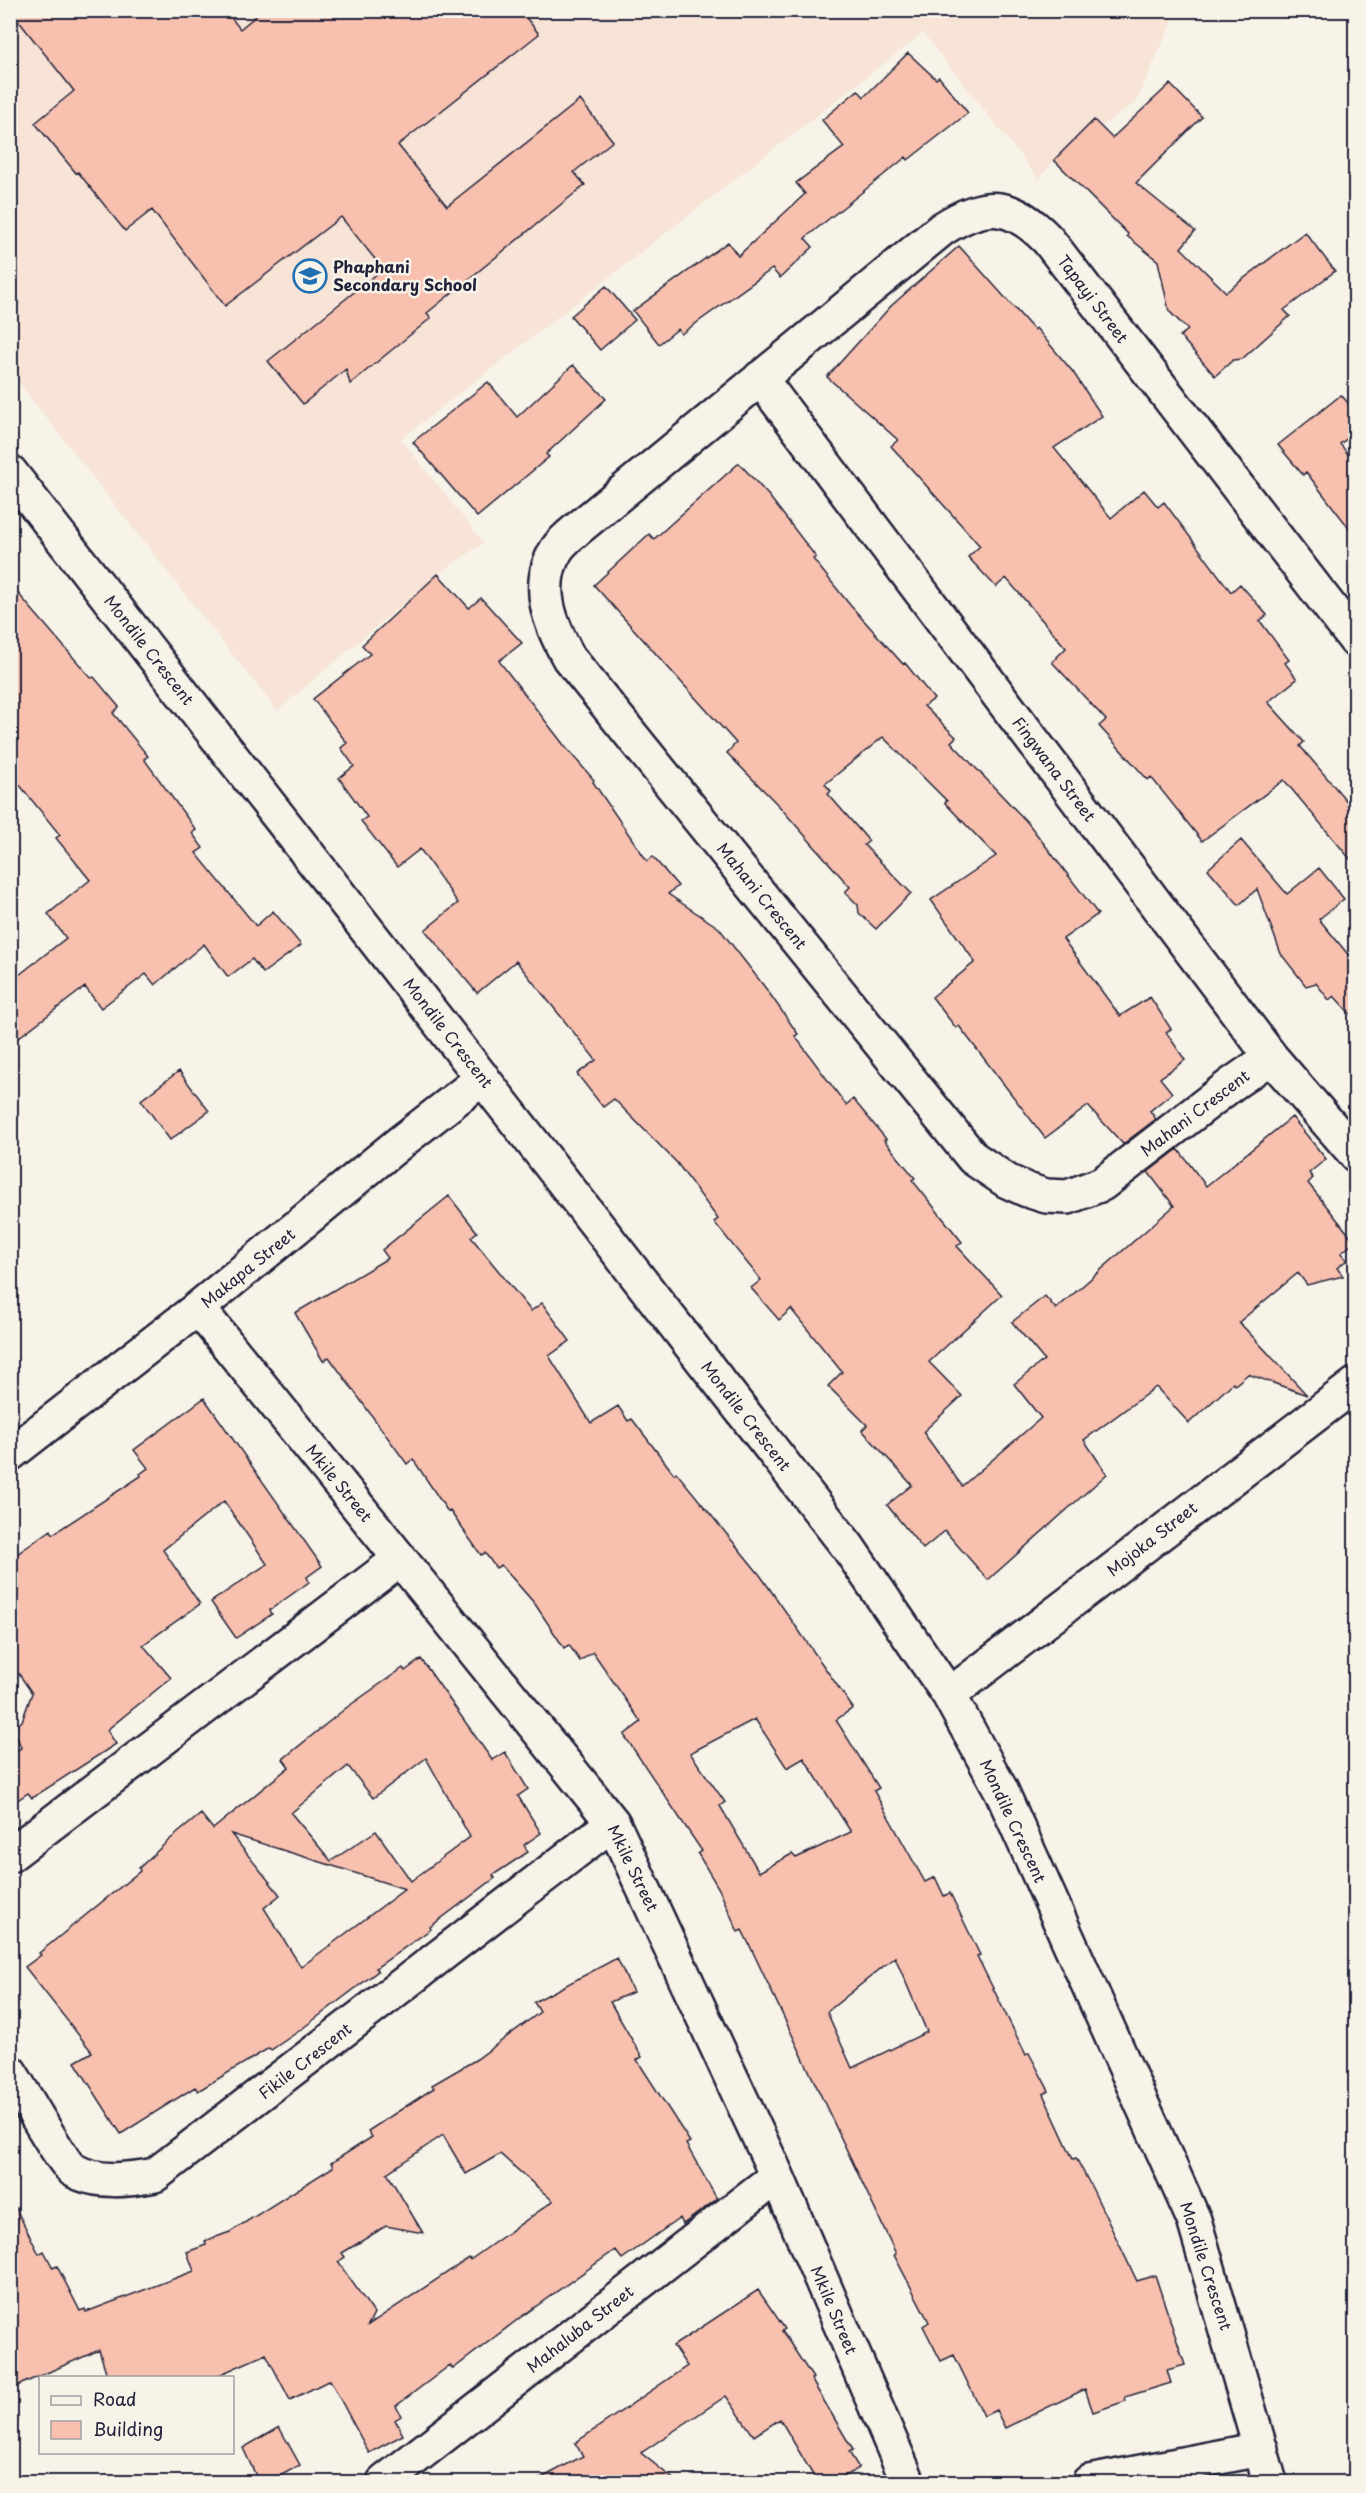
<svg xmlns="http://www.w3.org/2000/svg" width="1366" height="2493" font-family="'Playpen Sans',sans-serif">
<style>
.built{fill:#f7e4d7}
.building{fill:#f8c0ae;stroke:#22223b;stroke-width:1.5;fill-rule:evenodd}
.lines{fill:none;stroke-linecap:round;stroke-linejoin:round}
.minor-casing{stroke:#22223b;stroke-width:38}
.minor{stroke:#f7f3e8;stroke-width:33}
.labels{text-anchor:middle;stroke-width:5;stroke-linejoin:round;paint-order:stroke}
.poi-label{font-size:16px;font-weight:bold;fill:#22223b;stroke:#f7f3e8;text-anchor:start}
.street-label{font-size:16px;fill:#22223b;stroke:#f7f3e8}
</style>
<rect width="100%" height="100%" fill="#f7f3e8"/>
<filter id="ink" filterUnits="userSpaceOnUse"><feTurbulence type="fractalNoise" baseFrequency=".0167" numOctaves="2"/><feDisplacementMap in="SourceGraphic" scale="12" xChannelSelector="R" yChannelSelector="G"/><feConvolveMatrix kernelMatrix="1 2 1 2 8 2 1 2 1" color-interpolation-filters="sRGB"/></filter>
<g filter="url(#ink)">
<path class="built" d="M11 11H1177L1136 102 1054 160 1039 179 923 33 401 439 484 543 438 574 277 711 11 373Z"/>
<path class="building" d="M10 10H225L240 29 263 10H520L539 34 398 145 447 206 580 100 613 141 574 172 585 185 427 313 431 318 350 384 346 369 303 404 268 361 383 269 341 217 225 306 152 210 125 231 78 172 76 173 35 123 74 91Z
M908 53 936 79 939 77 968 113 908 160 906 157 805 238 813 247 780 278 772 269 681 334 678 329 659 344 633 311 728 242 738 256 805 194 796 183 844 147 822 120 858 90 864 97Z
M1170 84 1202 117 1136 183 1195 231 1181 248 1226 292 1305 232 1335 271 1284 310 1290 316 1242 359 1233 360 1215 376 1180 336 1188 330 1169 311 1158 261 1127 236 1128 234 1054 160 1094 120 1112 138Z
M959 246 1034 330 1036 328 1073 372 1102 416 1054 448 1111 518 1144 490 1158 507 1164 502 1231 592 1240 584 1267 615 1260 621 1289 660 1285 663 1297 679 1268 702 1304 742 1300 746 1356 812V866L1284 780 1202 841 1151 777 1148 780 1099 726 1106 720 1052 662 1066 648 1006 578 996 587 968 557 980 546 891 446 898 440 827 377 891 306Z
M606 286 635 320 600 350 571 316Z
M573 365 606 399 546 454 549 457 477 517 413 442 488 382 517 417Z
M1341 395 1356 412V432L1340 444 1356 464V537L1306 472 1303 475 1278 445Z
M739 463 769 496 816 557 813 559 850 605 903 664 905 663 934 699 924 706 956 737 951 742 1028 823 1098 914 1063 939 1120 1016 1150 997 1171 1029 1166 1032 1185 1060 1160 1078 1172 1093 1150 1111 1156 1119 1123 1144 1088 1106 1045 1138 959 1026 956 1028 932 997 975 962 931 900 996 856 945 803 947 801 883 737 825 784 831 791 828 794 869 841 864 845 911 893 876 929 859 913 858 905 845 892 850 887 779 806 727 753 736 743 594 585 649 534 654 539Z
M438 574 469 608 481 598 522 643 499 661 567 749 594 780 593 782 647 861 653 857 678 886 668 894 719 928 767 990 798 1034 795 1036 846 1105 853 1099 886 1139 884 1140 915 1178 912 1180 962 1242 957 1246 1002 1295 929 1362 962 1396 923 1432 962 1486 1041 1418 1014 1384 1044 1360 1012 1322 1045 1296 1056 1309 1174 1206 1148 1172 1178 1149 1206 1186 1292 1117 1326 1159 1309 1173 1313 1178 1308 1183 1355 1242 1341 1253 1347 1260 1337 1268 1343 1276 1307 1285 1298 1273 1239 1322 1307 1395 1248 1374 1235 1385 1233 1383 1189 1423 1156 1387 1084 1440 1107 1474 988 1580 945 1531 923 1549 887 1505 912 1485 862 1430 867 1425 828 1386 842 1372 791 1309 779 1320 751 1288 761 1280 714 1222 718 1219 677 1163 614 1099 603 1107 577 1074 596 1060 516 961 477 993 425 930 458 903 420 849 397 867 361 821 367 817 339 778 354 766 341 748 347 743 313 699 370 654 362 645Z
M10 584 91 678 94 677 119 707 113 713 148 756 144 759 196 830 192 833 203 848 196 853 256 926 273 911 301 945 263 973 252 959 228 977 204 944 155 985 146 974 101 1008 85 987 10 1044V982L66 938 48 914 90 880 56 838 60 835 10 773Z
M1241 840 1287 894 1319 868 1344 899 1319 919 1356 964V1020L1334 996 1329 1000 1316 983 1306 986 1281 954 1257 889 1239 905 1208 869Z
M179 1071 209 1111 170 1140 141 1100Z
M449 1196 477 1232 471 1237 531 1311 542 1303 570 1341 549 1356 591 1423 618 1406 628 1421 632 1419 674 1474 676 1472 760 1575 853 1708 836 1720 879 1788 874 1791 925 1882 935 1877 944 1896 950 1893 980 1955 977 1956 1026 2055 1029 2053 1049 2091 1043 2094 1073 2159 1076 2158 1092 2188 1137 2281 1155 2275 1185 2365 1167 2370 1171 2383 1125 2397 1126 2401 1093 2412 1085 2389 1005 2428 996 2410 984 2416 954 2355 941 2361 923 2326 929 2322 894 2255 896 2254 750 1946 742 1930 738 1932 719 1889 698 1854 702 1851 624 1735 641 1722 593 1652 580 1661 569 1645 564 1648 535 1604 501 1565 496 1568 485 1553 481 1555 450 1511 448 1512 413 1459 407 1464 329 1357 323 1361 295 1313 388 1258 382 1250ZM755 1719 787 1768 804 1758 851 1832 796 1858 792 1854 759 1872 720 1806 725 1802 690 1753ZM895 1957 927 2032 852 2068 827 2012Z
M204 1398 322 1566 307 1577 309 1582 270 1610 272 1614 236 1638 211 1602 267 1564 224 1501 163 1550 200 1604 143 1645 171 1678 107 1730 116 1744 32 1798 28 1793 10 1805V1755L21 1748 14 1728 22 1721 32 1693 10 1661V1559L51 1530 53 1534 141 1476 140 1474 148 1468 134 1450Z
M421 1659 492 1760 505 1752 528 1789 518 1796 541 1833 524 1845 528 1852 493 1875 495 1878 430 1927 431 1929 376 1968 378 1971 299 2031 271 2050 269 2048 198 2091 195 2087 121 2134 75 2062 92 2052 25 1967 41 1955 39 1953 140 1871 139 1868 168 1841 201 1814 213 1829 289 1767 283 1759 346 1708 403 1668 405 1671ZM426 1758 470 1837 411 1881 376 1831 331 1861 291 1813 348 1766 373 1798ZM231 1834 327 1864 405 1889 301 1967 264 1908 280 1895Z
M617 1958 633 1992 610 2002 642 2057 637 2060 690 2142 686 2144 717 2199 683 2224 680 2218 622 2259 615 2250 521 2317 453 2369 450 2365 396 2406 401 2416 395 2420 403 2435 369 2453 330 2380 290 2400 266 2354 212 2378H108L99 2350 10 2389V2197L39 2254 44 2251 53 2268 57 2266 80 2311 85 2309 86 2312 194 2271 187 2252 206 2245 205 2241 230 2232 333 2167 331 2163 372 2137 368 2131 434 2088 432 2085 477 2059 540 2012 534 2002ZM443 2135 466 2174 500 2154 553 2201 470 2260 469 2258 368 2325 374 2313 338 2262 345 2257 342 2253 386 2226 423 2233 387 2173Z
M758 2290 785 2329 782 2331 813 2378 811 2379 853 2450 849 2452 859 2468 834 2482H817L780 2419 754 2436 726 2396 641 2453 677 2482H534L583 2456 575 2443 687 2366 673 2346Z
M279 2427 300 2465 269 2482H259L243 2448Z"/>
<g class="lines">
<defs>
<path id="minor" d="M760 378 1271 1057 1356 1155
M10 472 848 1547 949 1695 1001 1790 1194 2220 1270 2482
M1271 1057 1232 1084 1102 1184 1068 1197 1046 1196 1027 1190 1007 1181 973 1158 569 658C550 624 534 585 557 549 563 540 573 533 581 526L942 229C986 201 1011 202 1048 240L1356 641
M198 1308 613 1823 777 2176 908 2482
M10 1454 198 1308 402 1141 483 1078
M949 1695 1356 1384
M10 1855 400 1559
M10 2072C20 2087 63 2164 73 2170 97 2184 129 2180 155 2175L613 1823
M384 2482 777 2176
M1089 2482 1261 2449"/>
</defs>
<use href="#minor" class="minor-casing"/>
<use href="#minor" class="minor"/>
</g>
</g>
<defs>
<symbol id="school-ring" viewBox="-11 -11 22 22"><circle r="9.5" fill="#f7f3e8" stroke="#1f6fb2" stroke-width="1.5"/><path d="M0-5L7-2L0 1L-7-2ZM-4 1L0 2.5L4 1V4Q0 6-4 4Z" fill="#1f6fb2"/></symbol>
</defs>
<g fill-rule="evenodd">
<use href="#school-ring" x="291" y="257" width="38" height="38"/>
</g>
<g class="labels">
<g class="poi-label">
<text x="333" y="273">Phaphani<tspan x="333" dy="18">Secondary School</tspan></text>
</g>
<g class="street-label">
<text transform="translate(1093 299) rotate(53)" y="6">Tapayi Street</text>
<text transform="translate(149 650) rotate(52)" y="6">Mondile Crescent</text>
<text transform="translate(1054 769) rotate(53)" y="6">Fingwana Street</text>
<text transform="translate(762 896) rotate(51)" y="6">Mahani Crescent</text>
<text transform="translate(448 1033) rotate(52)" y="6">Mondile Crescent</text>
<text transform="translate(1195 1113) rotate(-37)" y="6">Mahani Crescent</text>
<text transform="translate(248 1268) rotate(-39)" y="6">Makapa Street</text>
<text transform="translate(746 1416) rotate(52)" y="6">Mondile Crescent</text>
<text transform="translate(339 1483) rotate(51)" y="6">Mkile Street</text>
<text transform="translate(1152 1539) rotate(-38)" y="6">Mojoka Street</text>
<text transform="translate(1013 1821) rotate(65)" y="6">Mondile Crescent</text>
<text transform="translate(633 1868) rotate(64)" y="6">Mkile Street</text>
<text transform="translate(305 2061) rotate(-38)" y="6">Fikile Crescent</text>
<text transform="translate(1206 2266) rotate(72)" y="6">Mondile Crescent</text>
<text transform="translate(834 2310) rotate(67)" y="6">Mkile Street</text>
<text transform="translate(580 2329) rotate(-38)" y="6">Mahaluba Street</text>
</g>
</g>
<rect width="1366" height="2493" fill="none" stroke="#f7f3e8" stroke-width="36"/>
<rect x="18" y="18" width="1330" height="2457" fill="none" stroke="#22223b" stroke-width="2" filter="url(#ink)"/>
<rect x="39" y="2376" width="195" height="78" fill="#f7f3e8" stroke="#a29fa3" stroke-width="1.5"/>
<rect x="51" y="2396" width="30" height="9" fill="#f7f3e8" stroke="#a29fa3" stroke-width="1.5"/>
<text x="93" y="2406" font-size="18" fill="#22223b">Road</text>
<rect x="51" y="2421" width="30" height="18" fill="#f8c0ae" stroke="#a29fa3" stroke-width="1.5"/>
<text x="93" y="2436" font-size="18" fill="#22223b">Building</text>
</svg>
